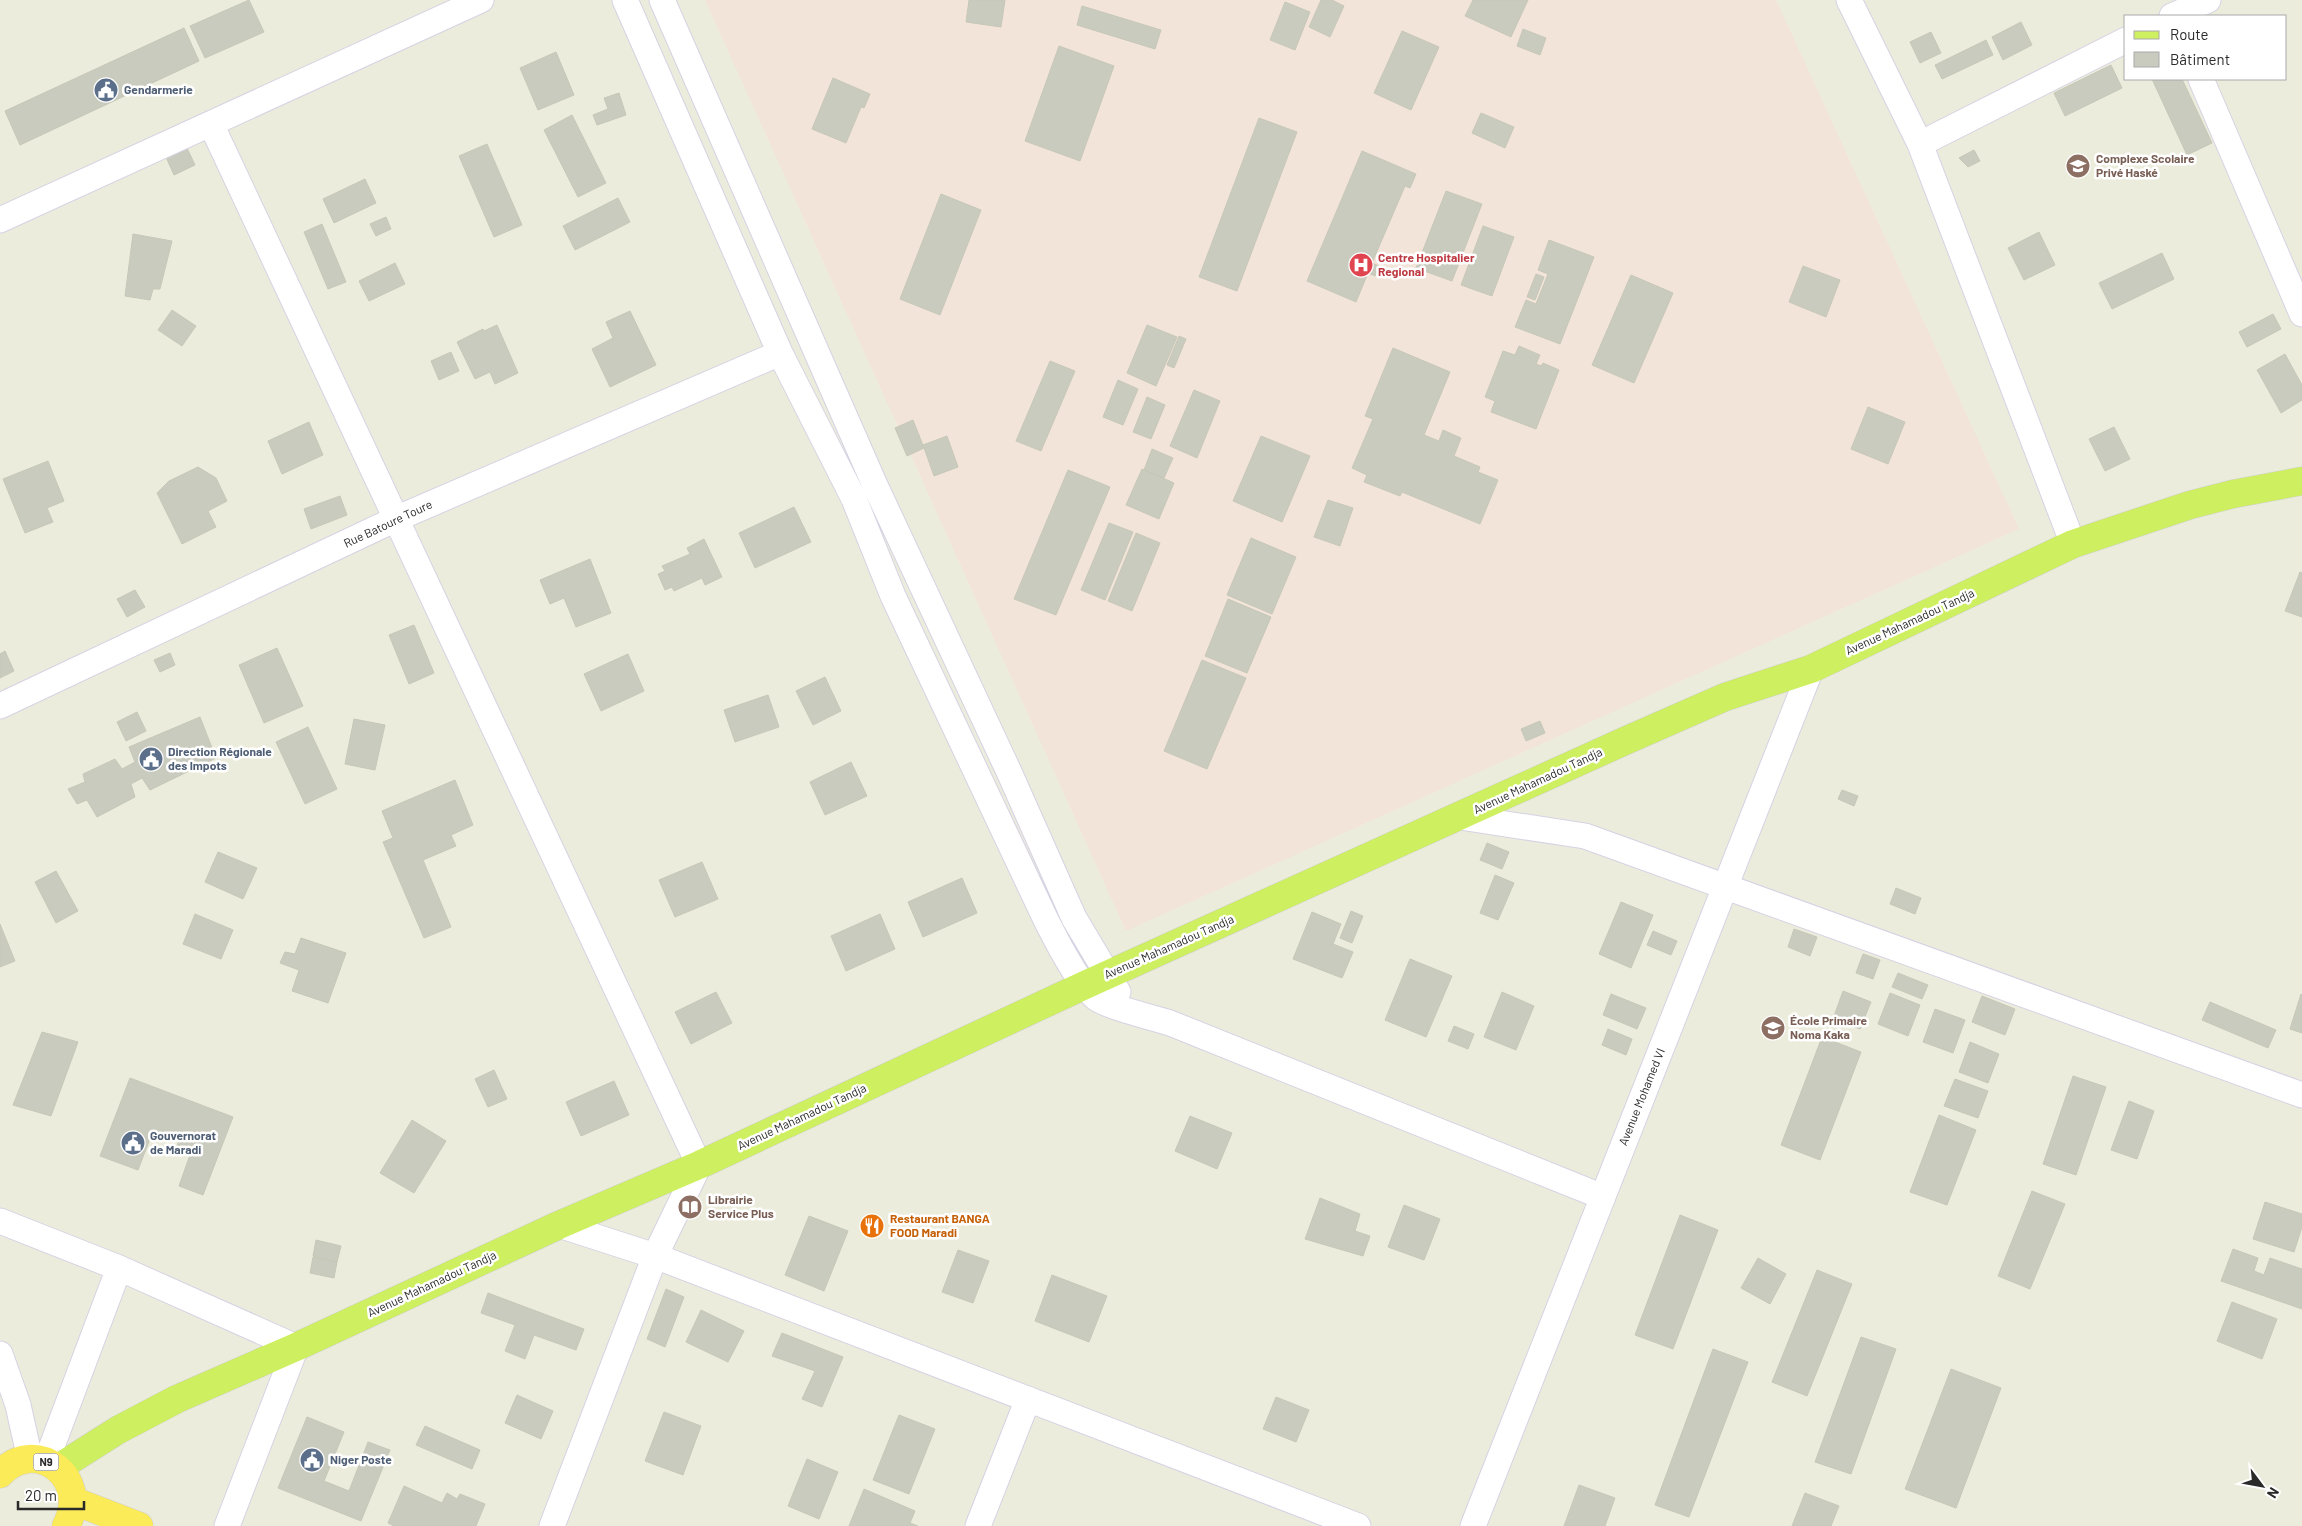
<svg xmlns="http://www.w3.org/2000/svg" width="2302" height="1526" font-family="Barlow,sans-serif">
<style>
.medical{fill:#f3e4da}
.building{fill:#cacbbf;stroke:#c6c8b6}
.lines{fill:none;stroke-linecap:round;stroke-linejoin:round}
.minor-casing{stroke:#d6d2e3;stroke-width:27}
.major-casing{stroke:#d0d0d0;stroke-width:29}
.highway-casing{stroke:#d0d0d0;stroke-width:29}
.minor{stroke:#fff;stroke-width:25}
.major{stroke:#ceef5f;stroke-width:28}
.highway{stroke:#fceb58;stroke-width:28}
.labels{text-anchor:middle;stroke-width:5;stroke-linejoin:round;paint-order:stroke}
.shield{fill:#fff;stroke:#6a6a6a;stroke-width:1}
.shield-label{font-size:11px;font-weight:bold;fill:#2a2a2a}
.service-label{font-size:12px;font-weight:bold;fill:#4e5e75;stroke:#fff;text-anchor:start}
.education-label{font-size:12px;font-weight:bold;fill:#785e54;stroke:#fff;text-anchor:start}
.health-label{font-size:12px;font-weight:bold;fill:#be3a42;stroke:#fff;text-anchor:start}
.street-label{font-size:12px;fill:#2a2a2a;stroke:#fff}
.food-label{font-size:12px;font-weight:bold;fill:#c56008;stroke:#fff;text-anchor:start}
</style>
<rect width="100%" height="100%" fill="#ececdd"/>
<path class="medical" d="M705 0H1776L2019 529 1126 931Z"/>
<path class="building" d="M249 0 264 32 205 58 190 26Z
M969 0H1005L1001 27 966 22Z
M1321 0H1332L1344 6 1330 37 1309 27Z
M1473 0H1528L1511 37 1465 16Z
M1285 2 1310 12 1295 50 1270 40Z
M1082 6 1161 30 1155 49 1077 25Z
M2021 22 2032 45 2003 60 1992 37Z
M184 28 199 61 20 145 5 111Z
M1523 29 1546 38 1540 55 1517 46Z
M1402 31 1439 47 1411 110 1374 93Z
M1931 32 1941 53 1920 63 1910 42Z
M1986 40 1993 55 1942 79 1935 65Z
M1059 46 1114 66 1080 161 1025 141Z
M556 52 574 95 538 110 520 68Z
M2111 65 2122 88 2065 116 2054 93Z
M833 78 870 94 864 108 861 107 846 143 812 129Z
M2152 79H2182L2212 143 2187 155Z
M619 93 626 115 597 125 593 115 608 109 604 98Z
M1481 113 1514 127 1505 148 1472 133Z
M572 115 606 183 578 197 544 130Z
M1259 118 1297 132 1237 291 1199 277Z
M487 144 522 225 494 237 459 156Z
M187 148 195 165 174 175 166 157Z
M1974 150 1980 161 1968 167 1959 158Z
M1362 151 1416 174 1410 188 1405 186 1372 263 1379 266 1375 276 1368 273 1356 302 1307 281Z
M365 179 376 203 334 223 323 199Z
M1446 191 1482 204 1452 281 1416 268Z
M941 194 981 210 940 315 900 299Z
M618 198 630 222 575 250 563 226Z
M386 217 391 229 376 236 370 224Z
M322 224 346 282 328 289 304 232Z
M1483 226 1514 237 1492 296 1461 285Z
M2039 232 2055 265 2024 280 2008 248Z
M133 234 172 241 160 289H153L150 300 125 296Z
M1549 240 1594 257 1560 344 1515 327 1526 300 1536 304 1548 274 1538 270Z
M2162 253 2174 279 2112 309 2099 283Z
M395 263 405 284 369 301 359 281Z
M1803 266 1840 280 1826 317 1789 302Z
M1536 274 1544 277 1535 300 1527 297Z
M1631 275 1673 293 1634 383 1592 365Z
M172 310 196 326 182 346 158 330Z
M630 311 656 365 610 387 592 349 613 338 606 322Z
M2273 314 2281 329 2247 347 2239 332Z
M497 325 518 373 495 384 490 372 475 379 457 342 483 329 484 331Z
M1147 325 1177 337 1156 386 1127 373Z
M1179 336 1186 339 1174 368 1167 365Z
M1519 346 1540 355 1536 364 1541 366 1543 363 1559 370 1536 429 1491 412 1495 401 1485 397 1503 351 1515 355Z
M1393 348 1450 372 1424 435 1439 441 1443 430 1461 438 1454 456 1480 467 1478 472 1498 480 1480 524 1402 492 1400 496 1364 482 1367 475 1352 468 1373 419 1365 416Z
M451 352 459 371 439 380 431 361Z
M2285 354 2302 385V400L2281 413 2257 370Z
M1050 361 1075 371 1041 451 1016 441Z
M1118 380 1138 389 1123 425 1103 417Z
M1194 390 1220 401 1197 458 1170 446Z
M1147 397 1165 405 1151 439 1133 432Z
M1868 407 1905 422 1888 464 1851 449Z
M913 420 924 448 907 456 895 428Z
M309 422 323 455 282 474 268 441Z
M2114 427 2130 459 2105 471 2089 439Z
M947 436 958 467 934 476 923 445Z
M1261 436 1310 456 1282 522 1233 501Z
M1152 449 1173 458 1164 478 1144 470Z
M48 461 64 501 47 508 53 522 25 533 3 479Z
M198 467 216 478 227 501 208 511 216 527 182 544 157 493 169 481Z
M1142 469 1174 483 1159 519 1126 505Z
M1068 470 1110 487 1056 615 1014 599Z
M340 496 347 515 311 529 304 509Z
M1328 500 1353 508 1340 546 1314 537Z
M794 507 811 542 755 568 739 533Z
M1109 523 1133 532 1105 600 1081 590Z
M1136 533 1160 543 1132 611 1108 601Z
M1251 538 1296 557 1272 614 1227 595Z
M704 539 722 577 705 585 702 578 674 591 672 587 665 590 658 574 665 571 662 566 690 554 687 548Z
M590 559 611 613 576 627 564 598 550 604 540 580Z
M2300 572 2302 573V617L2285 611Z
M135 590 145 607 127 617 117 599Z
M1228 599 1271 617 1247 673 1205 656Z
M414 625 434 673 409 684 389 635Z
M277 648 303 706 264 723 239 665Z
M5 651 14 671 0 678V654Z
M170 653 175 665 160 672 154 660Z
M628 654 644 691 601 711 584 674Z
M1202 660 1246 678 1207 769 1164 751Z
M825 677 841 711 813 725 796 691Z
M768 695 779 727 735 742 724 710Z
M137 712 146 731 126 741 117 722Z
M200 717 216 758 150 790 142 778 131 784 135 797 97 817 87 800 77 804 68 789 85 782 83 774 115 759 122 769 135 762 129 747Z
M354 719 385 725 375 770 345 764Z
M1540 721 1545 733 1526 741 1521 729Z
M308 727 337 789 305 804 276 742Z
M851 762 867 796 825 815 810 782Z
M455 780 473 825 451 835 456 846 423 860 451 927 424 938 383 842 393 838 382 811Z
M1842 790 1858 796 1854 806 1838 799Z
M1487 843 1509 852 1502 869 1480 860Z
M218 852 257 868 243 899 205 882Z
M702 862 718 899 675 917 659 880Z
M56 871 78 911 56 923 35 882Z
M1495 875 1514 883 1498 920 1480 913Z
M962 878 977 913 923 937 908 902Z
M1896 888 1921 898 1915 914 1890 904Z
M1621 902 1653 915 1631 968 1599 954Z
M1351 911 1363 916 1352 943 1340 938Z
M1312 912 1341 924 1333 944 1353 952 1342 978 1293 959Z
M195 914 233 930 221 959 183 944Z
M880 914 895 949 846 971 831 936Z
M0 924 15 961 0 967Z
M1794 929 1817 937 1810 956 1788 947Z
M1653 931 1677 941 1671 955 1647 945Z
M301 938 346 953 328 1003 292 991 299 970 280 963 285 952 295 954Z
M1863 954 1880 960 1873 979 1856 973Z
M1410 959 1452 976 1426 1037 1385 1020Z
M1898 973 1928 985 1922 999 1892 987Z
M1843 991 1871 1002 1860 1029 1833 1019Z
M716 992 732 1023 691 1044 675 1012Z
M1502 992 1534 1006 1516 1050 1484 1037Z
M1890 993 1920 1005 1908 1036 1878 1024Z
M1611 994 1646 1008 1637 1029 1603 1015Z
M2301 994 2302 995V1033L2290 1029Z
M1982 996 2015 1009 2005 1035 1972 1022Z
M2210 1002 2276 1030 2268 1048 2202 1020Z
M1935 1009 1965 1020 1953 1053 1923 1042Z
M1454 1026 1474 1034 1468 1049 1448 1041Z
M1608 1029 1632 1039 1626 1055 1602 1045Z
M42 1032 78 1042 51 1116 13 1105Z
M1822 1037 1861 1052 1820 1160 1781 1145Z
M1970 1042 1999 1054 1988 1083 1959 1072Z
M494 1070 507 1099 488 1107 475 1079Z
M2073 1076 2106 1087 2076 1175 2043 1164Z
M130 1078 233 1117 203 1195 179 1186 191 1152 177 1146 179 1141 153 1131 138 1170 100 1156Z
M1955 1079 1988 1091 1978 1118 1944 1106Z
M614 1081 629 1115 581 1136 566 1102Z
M2129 1101 2154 1111 2137 1159 2111 1150Z
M1939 1115 1976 1130 1947 1205 1910 1192Z
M1190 1116 1232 1133 1217 1169 1175 1151Z
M412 1120 446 1141 414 1193 380 1173Z
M2032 1191 2065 1204 2030 1289 1998 1276Z
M1320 1198 1360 1214 1355 1231 1370 1236 1363 1256 1305 1239Z
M2265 1202 2302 1214V1227L2294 1252 2253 1239Z
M1404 1205 1440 1219 1424 1260 1388 1247Z
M1680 1215 1718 1230 1673 1349 1635 1335Z
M809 1216 848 1231 824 1291 785 1275Z
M316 1240 341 1246 337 1262 313 1256Z
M2233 1249 2258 1258 2254 1271 2264 1275 2270 1258 2302 1269V1309L2221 1281Z
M958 1250 989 1261 973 1303 942 1292Z
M313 1257 337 1262 334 1278 310 1273Z
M1758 1258 1786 1274 1770 1304 1741 1288Z
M1817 1270 1852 1284 1807 1396 1772 1382Z
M1052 1275 1107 1296 1089 1342 1035 1321Z
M666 1289 684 1297 665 1347 647 1339Z
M488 1293 584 1329 576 1350 534 1335 525 1359 505 1351 515 1325 481 1313Z
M2232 1302 2277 1319 2262 1359 2217 1341Z
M701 1310 744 1331 728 1362 686 1342Z
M782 1333 843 1357 822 1407 802 1399 815 1371 772 1356Z
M1861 1337 1896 1349 1851 1474 1815 1462Z
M1713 1349 1748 1362 1689 1517 1655 1505Z
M1951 1369 2001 1388 1956 1508 1905 1489Z
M517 1395 553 1411 541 1439 505 1423Z
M1276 1397 1309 1410 1296 1442 1263 1429Z
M664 1412 701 1426 683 1475 645 1461Z
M899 1415 935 1429 909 1494 873 1480Z
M307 1417 344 1432 324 1481 349 1491 368 1442 390 1450 361 1521 278 1488Z
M425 1426 480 1450 472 1469 416 1445Z
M807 1459 838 1472 819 1519 788 1506Z
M1579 1485 1615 1498 1605 1526H1564Z
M404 1486 442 1503 447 1493 457 1499 460 1494 485 1504 476 1526H394L388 1523Z
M864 1489 915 1511 910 1523 918 1526H849Z
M1805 1493 1839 1506 1831 1526H1792Z"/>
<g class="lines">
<defs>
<path id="minor" d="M625 0 780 353 854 499 893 596 1046 920C1056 940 1079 985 1096 998 1108 1007 1154 1018 1170 1023L1603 1197
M662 0 874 483 1010 774 1074 918 1118 992
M1849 0 1920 144 2073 544
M2172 16 2208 0
M2201 79 2302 314
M211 124 699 1165 655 1256 552 1526
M1920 144 2126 40
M0 220 481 0
M0 706 398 518 780 353
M1460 817 1585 836 2302 1095
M0 1221 119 1268 296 1347 227 1526
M559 1225 655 1256 1358 1526
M0 1354 18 1405 30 1459
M46 1462 119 1268
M978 1526 1028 1399
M1473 1526 1811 669"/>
<path id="major" d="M58 1468 118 1430 177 1399 296 1347 559 1225 699 1165 1085 985 1627 740 1725 697 1811 669 2073 544 2190 505 2233 494 2302 481"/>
<path id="highway" d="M0 1474C35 1435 92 1478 66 1526
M74 1501 139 1526"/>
</defs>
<use href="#minor" class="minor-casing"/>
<use href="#major" class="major-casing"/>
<use href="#highway" class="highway-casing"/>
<use href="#minor" class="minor"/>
<use href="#major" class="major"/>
<use href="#highway" class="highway"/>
</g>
<defs>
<symbol id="civic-disc" viewBox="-11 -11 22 22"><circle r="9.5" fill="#5c6f8a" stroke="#fff"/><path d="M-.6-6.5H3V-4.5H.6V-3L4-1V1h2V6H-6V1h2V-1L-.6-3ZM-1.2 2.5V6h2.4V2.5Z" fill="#fff"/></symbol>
<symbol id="school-disc" viewBox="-11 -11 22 22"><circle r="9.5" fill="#8d6e63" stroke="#fff"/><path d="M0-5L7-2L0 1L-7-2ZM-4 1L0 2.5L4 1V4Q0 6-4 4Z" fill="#fff"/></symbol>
<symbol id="hospital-disc" viewBox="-11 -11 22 22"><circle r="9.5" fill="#e0444e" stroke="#fff"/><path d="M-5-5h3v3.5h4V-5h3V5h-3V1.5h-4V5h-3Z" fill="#fff"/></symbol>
<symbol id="library-disc" viewBox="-11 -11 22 22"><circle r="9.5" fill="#8d6e63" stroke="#fff"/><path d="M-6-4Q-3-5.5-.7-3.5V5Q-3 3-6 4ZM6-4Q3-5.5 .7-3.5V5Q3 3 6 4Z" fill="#fff"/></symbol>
<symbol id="restaurant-disc" viewBox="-11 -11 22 22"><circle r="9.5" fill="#e8710a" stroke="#fff"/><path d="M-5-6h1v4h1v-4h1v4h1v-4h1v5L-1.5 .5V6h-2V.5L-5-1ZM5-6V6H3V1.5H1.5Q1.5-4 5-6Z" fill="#fff"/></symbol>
</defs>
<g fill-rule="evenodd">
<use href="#civic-disc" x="92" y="76" width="28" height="28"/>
<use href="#school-disc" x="2064" y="152" width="28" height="28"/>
<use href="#hospital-disc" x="1347" y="251" width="28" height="28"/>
<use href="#civic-disc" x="137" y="745" width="28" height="28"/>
<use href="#school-disc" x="1759" y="1014" width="28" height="28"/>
<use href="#civic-disc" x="119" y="1129" width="28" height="28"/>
<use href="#library-disc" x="676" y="1193" width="28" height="28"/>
<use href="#restaurant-disc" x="858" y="1212" width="28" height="28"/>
<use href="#civic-disc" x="298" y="1446" width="28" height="28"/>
</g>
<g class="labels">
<rect class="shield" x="33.5" y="1453.5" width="25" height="17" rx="4"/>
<g class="shield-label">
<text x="46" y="1466">N9</text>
</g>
<g class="service-label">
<text x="124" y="94">Gendarmerie</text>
<text x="168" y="756">Direction Régionale<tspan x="168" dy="14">des Impots</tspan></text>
<text x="150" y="1140">Gouvernorat<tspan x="150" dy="14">de Maradi</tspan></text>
<text x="330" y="1464">Niger Poste</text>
</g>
<g class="education-label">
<text x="2096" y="163">Complexe Scolaire<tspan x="2096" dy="14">Privé Haské</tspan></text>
<text x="1790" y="1025">École Primaire<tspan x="1790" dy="14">Noma Kaka</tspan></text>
<text x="708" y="1204">Librairie<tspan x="708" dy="14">Service Plus</tspan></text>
</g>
<g class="health-label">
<text x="1378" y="262">Centre Hospitalier<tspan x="1378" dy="14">Regional</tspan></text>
</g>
<g class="street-label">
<text transform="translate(388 524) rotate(-25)" y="4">Rue Batoure Toure</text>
<text transform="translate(1910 622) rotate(-25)" y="4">Avenue Mahamadou Tandja</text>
<text transform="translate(1538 781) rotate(-25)" y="4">Avenue Mahamadou Tandja</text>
<text transform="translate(1169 947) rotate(-24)" y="4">Avenue Mahamadou Tandja</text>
<text transform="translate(1642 1097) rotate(-68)" y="4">Avenue Mohamed VI</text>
<text transform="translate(802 1117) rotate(-25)" y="4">Avenue Mahamadou Tandja</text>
<text transform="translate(432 1284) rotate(-25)" y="4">Avenue Mahamadou Tandja</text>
</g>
<g class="food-label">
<text x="890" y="1223">Restaurant BANGA<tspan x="890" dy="14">FOOD Maradi</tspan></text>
</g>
</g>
<rect x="2124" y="15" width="162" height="65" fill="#ffffff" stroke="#aaaaaa"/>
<rect x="2134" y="31" width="25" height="8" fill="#ceef5f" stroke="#aaaaaa"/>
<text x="2170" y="40" font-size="15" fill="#2a2a2a">Route</text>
<rect x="2134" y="52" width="25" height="15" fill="#cacbbf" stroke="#aaaaaa"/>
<text x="2170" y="65" font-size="15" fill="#2a2a2a">Bâtiment</text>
<g transform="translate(2262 1486) rotate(122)" stroke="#ffffff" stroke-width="4" paint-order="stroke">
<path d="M0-4L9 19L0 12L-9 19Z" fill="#2a2a2a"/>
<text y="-8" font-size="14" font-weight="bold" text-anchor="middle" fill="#2a2a2a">N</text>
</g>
<path d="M18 1501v8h66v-8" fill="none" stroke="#2a2a2a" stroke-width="2.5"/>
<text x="25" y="1501" font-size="15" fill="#2a2a2a" stroke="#ffffff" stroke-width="4" paint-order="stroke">20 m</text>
</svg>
